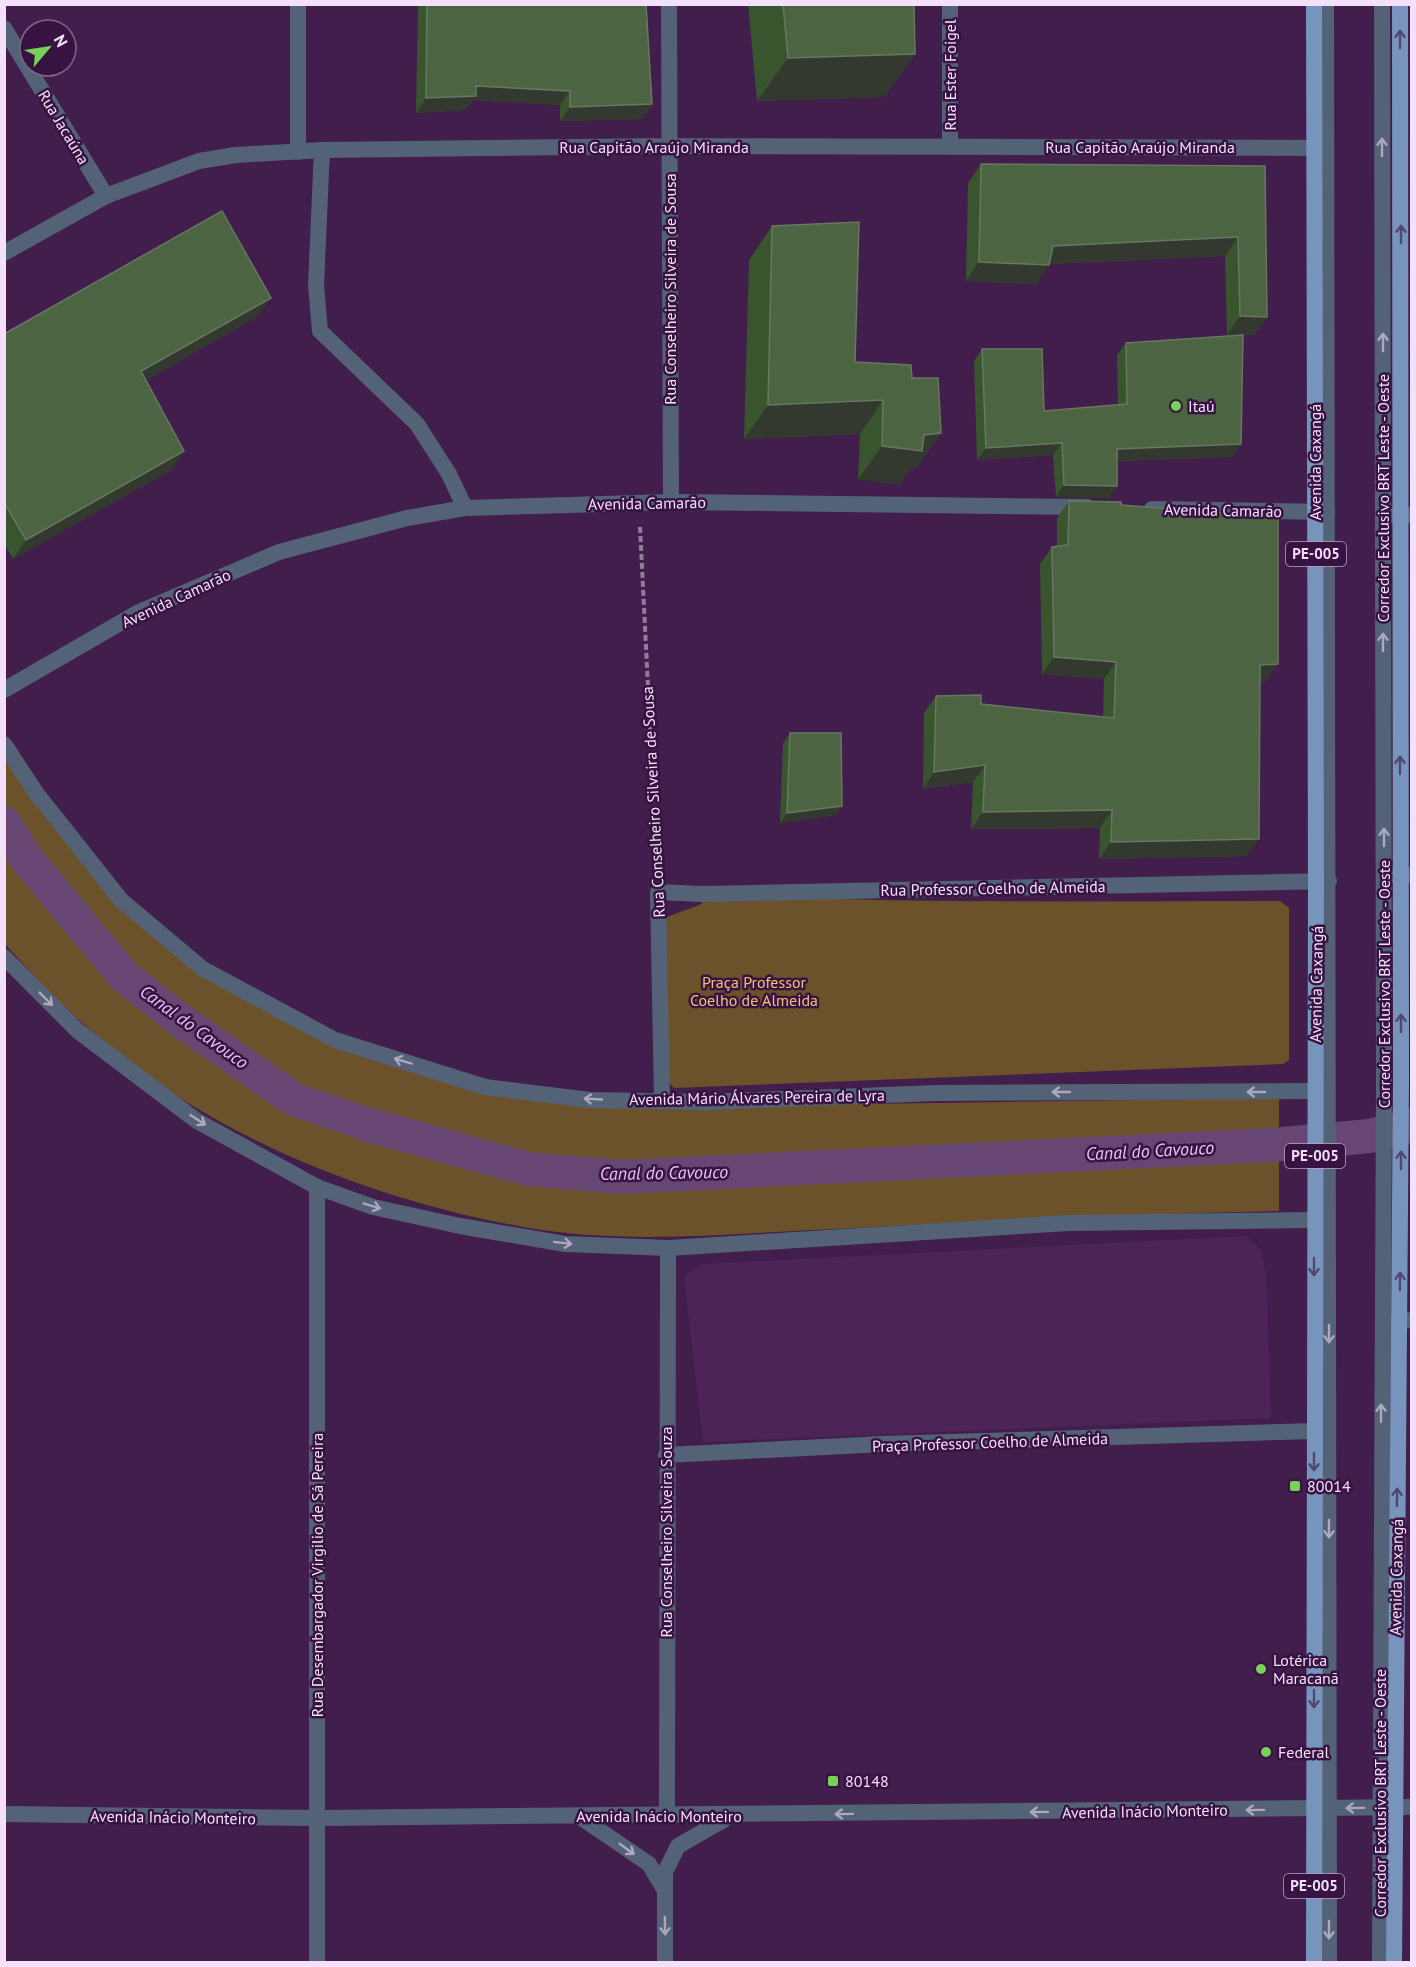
<svg xmlns="http://www.w3.org/2000/svg" width="1416" height="1967" font-family="'PT Sans',sans-serif">
<style>
.built{fill:#4c2458}
.green{fill:#6b522a}
.lines{fill:none;stroke-linecap:round;stroke-linejoin:round}
.canal{stroke:#684673;stroke-width:34}
.path{stroke:#95799e;stroke-width:4;stroke-dasharray:6 3;stroke-linecap:butt}
.service{stroke:#546277;stroke-width:16}
.pedestrian{stroke:#546277;stroke-width:16}
.minor{stroke:#546277;stroke-width:16}
.tertiary{stroke:#546277;stroke-width:16}
.primary{stroke:#7794bd;stroke-width:16}
.wall{fill:#38552d}
.shaded-wall{fill:#33392f}
.building{fill:#4d6443;stroke:#677860;stroke-width:1.5}
.oneway{stroke:#504772}
.oneway2{stroke:#ada7c0}
.poi-dot{fill:#7ad157;stroke:#361340;stroke-width:2}
.labels{text-anchor:middle;stroke-width:5;stroke-linejoin:round;paint-order:stroke}
.shield{fill:#361340;stroke:#bca2c4;stroke-width:1.5}
.shield-label{font-size:15px;font-weight:bold;fill:#f5e0fc}
.street-label{font-size:16px;fill:#f5e0fc;stroke:#361340}
.poi-label{font-size:16px;fill:#f5e0fc;stroke:#361340;text-anchor:start}
.park-label{font-size:16px;fill:#f4c273;stroke:#361340}
.water-label{font-size:18px;font-style:italic;fill:#ebc0f9;stroke:#361340}
</style>
<rect width="100%" height="100%" fill="#411e4b"/>
<path class="built" d="M1246 1236 1261 1250 1266 1274 1271 1418 703 1442 684 1276 702 1264Z"/>
<path class="green" d="M4 754 167 946 334 1048 489 1095 661 1107 1279 1098V1211C1131 1214 983 1221 835 1229 738 1233 639 1244 542 1230 409 1209 267 1159 156 1082 100 1043 50 995 5 944Z
M702 894C894 904 1087 901 1280 901L1289 908V1060L1283 1064 674 1088 659 1073 664 918 702 904Z"/>
<g class="lines">
<path class="canal" d="M4 823 25 857 124 976 181 1021 295 1100 369 1125 528 1169 622 1177 1270 1145 1370 1136 1412 1125"/>
<path class="path" d="M640 527 657 867"/>
<path class="service" d="M1326 4 1329 1962
M1380 1962 1384 1084 1382 4"/>
<path class="pedestrian" d="M322 150 316 286 320 331 417 424 449 474"/>
<path class="minor" d="M298 4V152
M669 4 671 502
M950 4V146
M4 28 106 196
M4 253 106 196 199 161 236 155 322 150 669 146 1326 148
M449 474 465 508
M1152 509 1327 512
M1383 516 1412 515
M4 690 139 612 279 552 407 518 465 508 671 502 1087 507
M1384 876 1412 875
M662 1101 658 892 702 894 1329 881
M317 1187V1962
M1399 1321 1412 1320
M666 1455 883 1444 1314 1431
M667 1816 668 1248"/>
<path class="tertiary" d="M4 744 37 794 121 900 203 969 335 1040 485 1087 590 1100 705 1102 937 1093 1315 1091
M4 957 78 1031 197 1121 317 1187 373 1207 460 1226 565 1244 668 1248 1069 1223 1314 1220
M4 1814 317 1818 1412 1807
M580 1817 649 1864 664 1889
M665 1962V1872L678 1846 725 1819"/>
<path class="primary" d="M1314 1962 1316 882 1314 4
M1394 1962 1401 1081 1400 4"/>
</g>
<path class="wall" d="M418 4H646L652 104 642 119 560 121V105L473 100 466 110 416 113Z
M748 4H914L915 54 884 97 757 101Z
M981 164 1265 166 1267 317 1254 335H1243L1241 444 1232 457 1117 461 1109 498 1056 497 1053 455 977 460 974 361 982 349 1044 411 1118 405 1117 355 1126 343 1241 335H1227L1225 256 1049 264 1036 284 966 281 968 183Z
M772 226 855 362 912 378 941 433 917 467 911 468 899 485 858 479 860 434 744 439 749 260Z
M258 316 146 380 184 451 171 470 13 559 4 544V334Z
M1069 501 1121 505 1266 681H1260L1247 856 1099 859 1100 828 971 829 973 782 923 789 924 713 936 696 981 704 1103 717 1104 679 1042 674 1040 564 1052 547 1057 546V518Z
M790 733 842 806 835 815 780 823 783 743Z"/>
<path class="shaded-wall" d="M915 54 884 97 757 101 788 58Z
M476 86 570 91 560 105 473 100 466 110 416 113 426 98Z
M652 104 642 119 560 121 570 107Z
M1238 237 1225 256 1040 264 1053 246Z
M979 262 1049 265 1036 284 966 281Z
M271 298 258 316 128 390 141 371Z
M1240 316 1267 317 1254 335H1227Z
M883 400 860 434 744 439 768 405Z
M941 433 917 467 911 468 899 485 858 479 882 446 924 435Z
M1062 443 1053 455 977 460 986 448Z
M1241 444 1232 457 1108 461 1117 449Z
M184 451 171 470 13 559 26 540Z
M1064 485 1117 486 1109 498 1056 497Z
M1054 657 1116 662 1104 679 1042 674Z
M1278 664 1266 681 1248 682 1260 665Z
M985 765 973 782 923 789 934 772Z
M842 806 835 815 780 823 787 813Z
M1112 810 1100 828 971 829 983 812Z
M1259 839 1247 856 1099 859 1111 842Z"/>
<path class="building" d="M427 4H646L652 104 570 107V91L476 86V96L426 98Z
M783 4H914L915 54 788 58Z
M981 164 1265 166 1267 317 1240 316 1238 237 1053 246 1049 265 979 262Z
M222 211 271 298 141 371 184 451 26 540 4 502V334Z
M859 222 855 362 911 365 912 378H938L941 433 924 435 922 451 882 446 883 400 768 405 772 226Z
M1243 335 1241 444 1117 449V486L1064 485 1062 443 986 448 982 349H1042L1044 411 1127 404 1126 343Z
M1069 501 1121 502V505L1278 517V664L1260 665 1259 839 1111 842 1112 810 983 812 985 765 934 772 936 696 981 695V704L1114 718 1116 662 1054 657 1052 547 1068 545Z
M790 733H841L842 806 787 813Z"/>
<defs><path id="oneway-shaft" d="M-6 0H5M1.5-3L5.5 0L1.5 3" fill="none" stroke-width="1.6" stroke-linecap="round" stroke-linejoin="round" transform="scale(1.5)"/></defs>
<g class="oneway">
<use href="#oneway-shaft" transform="translate(1400 39) rotate(-90)"/>
<use href="#oneway-shaft" transform="translate(1401 234) rotate(-90)"/>
<use href="#oneway-shaft" transform="translate(1400 765) rotate(-90)"/>
<use href="#oneway-shaft" transform="translate(1401 1023) rotate(-90)"/>
<use href="#oneway-shaft" transform="translate(1401 1160) rotate(-90)"/>
<use href="#oneway-shaft" transform="translate(1314 1267) rotate(90)"/>
<use href="#oneway-shaft" transform="translate(1400 1281) rotate(-89)"/>
<use href="#oneway-shaft" transform="translate(1314 1462) rotate(90)"/>
<use href="#oneway-shaft" transform="translate(1397 1497) rotate(-89)"/>
<use href="#oneway-shaft" transform="translate(1314 1699) rotate(90)"/>
</g>
<g class="oneway2">
<use href="#oneway-shaft" transform="translate(1382 147) rotate(-90)"/>
<use href="#oneway-shaft" transform="translate(1383 342) rotate(-90)"/>
<use href="#oneway-shaft" transform="translate(1383 642) rotate(-90)"/>
<use href="#oneway-shaft" transform="translate(1384 837) rotate(-90)"/>
<use href="#oneway-shaft" transform="translate(46 999) rotate(45)"/>
<use href="#oneway-shaft" transform="translate(403 1061) rotate(-163)"/>
<use href="#oneway-shaft" transform="translate(1061 1092) rotate(180)"/>
<use href="#oneway-shaft" transform="translate(1256 1092) rotate(180)"/>
<use href="#oneway-shaft" transform="translate(593 1099) rotate(-177)"/>
<use href="#oneway-shaft" transform="translate(198 1120) rotate(33)"/>
<use href="#oneway-shaft" transform="translate(372 1206) rotate(17)"/>
<use href="#oneway-shaft" transform="translate(563 1243) rotate(7)"/>
<use href="#oneway-shaft" transform="translate(1329 1334) rotate(90)"/>
<use href="#oneway-shaft" transform="translate(1381 1413) rotate(-90)"/>
<use href="#oneway-shaft" transform="translate(1329 1529) rotate(90)"/>
<use href="#oneway-shaft" transform="translate(1355 1808) rotate(179)"/>
<use href="#oneway-shaft" transform="translate(1255 1810) rotate(179)"/>
<use href="#oneway-shaft" transform="translate(1039 1812) rotate(179)"/>
<use href="#oneway-shaft" transform="translate(844 1814) rotate(179)"/>
<use href="#oneway-shaft" transform="translate(627 1849) rotate(36)"/>
<use href="#oneway-shaft" transform="translate(665 1926) rotate(89)"/>
<use href="#oneway-shaft" transform="translate(1329 1930) rotate(90)"/>
</g>
<g class="poi-dot">
<circle cx="1176" cy="406" r="6"/>
<rect x="1289" y="1480" width="12" height="12" rx="3"/>
<circle cx="1261" cy="1669" r="6"/>
<circle cx="1266" cy="1752" r="6"/>
<rect x="827" y="1775" width="12" height="12" rx="3"/>
</g>
<g class="labels">
<g class="shield">
<rect x="1286" y="542" width="60" height="24" rx="4.5"/>
<rect x="1285" y="1144" width="60" height="24" rx="4.5"/>
<rect x="1284" y="1874" width="60" height="24" rx="4.5"/>
</g>
<g class="shield-label">
<text x="1316" y="559">PE-005</text>
<text x="1315" y="1161">PE-005</text>
<text x="1314" y="1891">PE-005</text>
</g>
<g class="street-label">
<text transform="translate(950 75) rotate(-90)" y="6">Rua Ester Foigel</text>
<text transform="translate(64 127) rotate(59)" y="6">Rua Jacaúna</text>
<text x="654" y="153">Rua Capitão Araújo Miranda</text>
<text x="1140" y="153">Rua Capitão Araújo Miranda</text>
<text transform="translate(670 289) rotate(-90)" y="6">Rua Conselheiro Silveira de Sousa</text>
<text transform="translate(1315 462) rotate(-90)" y="6">Avenida Caxangá</text>
<text transform="translate(1383 498) rotate(-90)" y="6">Corredor Exclusivo BRT Leste - Oeste</text>
<text transform="translate(647 503) rotate(-1)" y="6">Avenida Camarão</text>
<text transform="translate(1223 510) rotate(1)" y="6">Avenida Camarão</text>
<text transform="translate(176 598) rotate(-25)" y="6">Avenida Camarão</text>
<text transform="translate(653 802) rotate(-93)" y="6">Rua Conselheiro Silveira de Sousa</text>
<text transform="translate(993 888) rotate(-1)" y="6">Rua Professor Coelho de Almeida</text>
<text transform="translate(1316 984) rotate(-89)" y="6">Avenida Caxangá</text>
<text transform="translate(1384 984) rotate(-90)" y="6">Corredor Exclusivo BRT Leste - Oeste</text>
<text transform="translate(757 1097) rotate(-1)" y="6">Avenida Mário Álvares Pereira de Lyra</text>
<text transform="translate(990 1442) rotate(-2)" y="6">Praça Professor Coelho de Almeida</text>
<text transform="translate(666 1532) rotate(-90)" y="6">Rua Conselheiro Silveira Souza</text>
<text transform="translate(317 1575) rotate(-90)" y="6">Rua Desembargador Virgilio de Sá Pereira</text>
<text transform="translate(1396 1577) rotate(-89)" y="6">Avenida Caxangá</text>
<text transform="translate(1380 1793) rotate(-90)" y="6">Corredor Exclusivo BRT Leste - Oeste</text>
<text transform="translate(1145 1811) rotate(-1)" y="6">Avenida Inácio Monteiro</text>
<text x="659" y="1822">Avenida Inácio Monteiro</text>
<text transform="translate(173 1817) rotate(1)" y="6">Avenida Inácio Monteiro</text>
</g>
<g class="poi-label">
<text x="1188" y="412">Itaú</text>
<text x="1307" y="1492">80014</text>
<text x="1273" y="1666">Lotérica<tspan x="1273" dy="18">Maracanã</tspan></text>
<text x="1278" y="1758">Federal</text>
<text x="845" y="1787">80148</text>
</g>
<g class="park-label">
<text x="754" y="988">Praça Professor<tspan x="754" dy="18">Coelho de Almeida</tspan></text>
</g>
<g class="water-label">
<text transform="translate(194 1027) rotate(36)" y="6">Canal do Cavouco</text>
<text transform="translate(1150 1151) rotate(-3)" y="6">Canal do Cavouco</text>
<text transform="translate(664 1173) rotate(-1)" y="6">Canal do Cavouco</text>
</g>
</g>
<rect width="1416" height="1967" fill="none" stroke="#f5e0fc" stroke-width="12"/>
<g transform="translate(48 48) rotate(61)"><circle r="28" fill="#361340" stroke="#82658b" stroke-width="1.5"/>
<path d="M0-4.5L10 22L0 15L-10 22Z" fill="#7ad157"/>
<text y="-9" font-size="16" font-weight="bold" text-anchor="middle" fill="#f5e0fc">N</text>
</g>
</svg>
